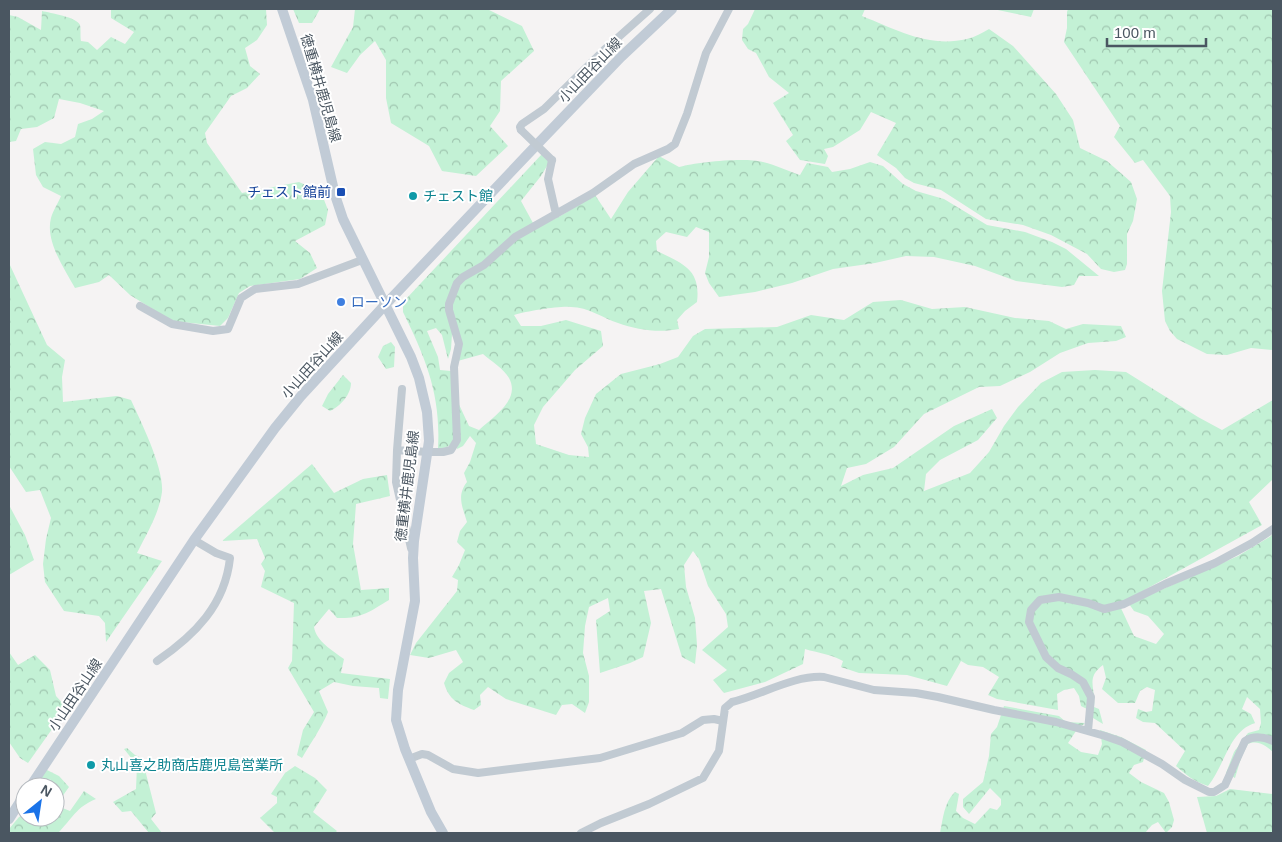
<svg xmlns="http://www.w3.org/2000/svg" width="1282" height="842" font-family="Helvetica,'Noto Sans JP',sans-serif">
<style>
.forest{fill:url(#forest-crowns)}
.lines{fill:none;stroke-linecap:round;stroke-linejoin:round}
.street{stroke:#c1cad2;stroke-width:8}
.secondary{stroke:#c1cbd6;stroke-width:10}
.street-bridge{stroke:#c1cad2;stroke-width:8}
.transit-dot{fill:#1a4fb4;stroke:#fff;stroke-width:2}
.culture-dot{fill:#0f9aa8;stroke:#fff;stroke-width:2}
.shop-dot{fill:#3f7fe0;stroke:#fff;stroke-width:2}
.labels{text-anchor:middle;stroke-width:4;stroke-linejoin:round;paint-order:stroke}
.street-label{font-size:14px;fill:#4a5661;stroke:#fff}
.transit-label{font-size:14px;fill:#164399;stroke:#fff;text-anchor:end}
.culture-label{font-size:14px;fill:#0d838f;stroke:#fff;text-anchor:start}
.shop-label{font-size:14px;fill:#366cbe;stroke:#fff;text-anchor:start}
</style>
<defs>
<pattern id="forest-crowns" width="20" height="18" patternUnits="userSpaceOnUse" patternTransform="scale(1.25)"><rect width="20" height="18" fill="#c3f1d5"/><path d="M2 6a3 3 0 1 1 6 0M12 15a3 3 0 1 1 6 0" fill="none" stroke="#a0c6b0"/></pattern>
</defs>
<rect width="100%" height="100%" fill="#f5f3f3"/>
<path class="forest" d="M111 9H266L267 25 257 40 245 48 250 66 260 74 247 88 231 96 205 133 207 143 242 193 299 182 321 192 328 210 325 225 295 241 310 253 317 268 300 279 250 286 239 293 228 318 220 326 172 321 130 295 109 275 99 282 75 288C64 268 45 241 51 218 53 211 58 203 61 196L43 187 36 175 33 149 45 142 61 144 75 137 78 124 92 119 104 111 80 103 59 99 54 118 37 127 21 129 16 141 9 142V15L18 17 41 30 42 11C50 13 77 17 80 25 81 29 80 36 81 41L88 42 97 50 111 37 125 44 134 32 111 18Z
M293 9H320L312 23H299Z
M355 9H487L522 26 534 51 501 81 500 111 490 126 508 146 476 176 442 171 429 146 391 123 386 98V60L375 41 360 55 347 73 331 67 353 27Z
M755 9H865L862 16C897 30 929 48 967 39 975 37 982 33 989 29L1013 46 1056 94 1073 120 1080 148 1107 161 1131 182 1137 199 1133 221 1127 234V264L1125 270 1114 272 1101 269 1087 254 1051 235 1023 225 986 219 941 190 914 183 905 178 896 168 877 155 896 123 871 112 860 130 833 147 824 149 828 156 825 164 800 160 786 141 793 135 773 103 789 93 769 77 756 53 748 49 742 40 743 29 748 24Z
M993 9H1034L1031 17Z
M1068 9H1273V350L1251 348 1227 355 1207 354 1177 339 1170 331 1165 321 1162 291 1171 212 1170 196 1143 160 1135 163 1114 137 1120 126 1064 42 1067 28V12Z
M542 154 550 161 541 176 521 201 533 223 539 227 562 215 595 195 611 219 628 192 659 156 679 167C697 162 745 157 763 162 776 165 788 171 800 175L807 163 828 167 832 172 850 169 870 162 883 166 903 184 916 191 944 199 987 225 1025 232 1052 242 1066 249 1099 276H1079L1074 285 1062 287 1016 281 975 266 934 257 906 256 875 263 833 269 792 283 755 292 719 297 709 283 705 273 709 257V232L696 227 687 237 666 232 656 241 657 251C683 264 701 269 697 302L685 311 677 320 679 329C659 333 637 330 618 323 603 318 588 307 571 307 558 306 528 311 514 315L521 326H541L566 320 601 331 603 346 575 370 543 407 534 425 536 444 569 455 589 457 588 447 581 434 585 418 596 394 621 374 660 364 678 357 693 336 705 329 777 327 811 315 844 320 873 302 901 300 932 309 965 307 1015 318 1049 321 1066 329 1083 324 1121 326 1126 337 1116 341 1088 343 1060 353 1030 372 1000 386 979 387 924 414 894 447 866 464 847 468 841 486 863 475 893 468 954 426 992 409 997 418 978 440 940 460 926 474 924 491 970 473 989 452 1004 426 1018 407 1041 383 1062 372 1095 370 1126 372 1198 417 1222 430 1273 400V479L1249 502 1262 525 1119 604 1134 636 1156 644 1164 634 1148 616 1134 611 1129 604 1238 556 1271 536 1273 533V752C1265 745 1258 740 1248 744L1241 758 1235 778 1226 773 1234 752 1248 733 1259 730 1261 723 1260 709 1247 697 1242 709 1251 714 1255 723C1229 731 1225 765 1208 786 1195 782 1186 775 1176 766L1185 751 1155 723 1143 722 1136 718 1138 709 1146 712 1152 711 1155 690 1147 687 1140 691 1135 703H1118L1102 689 1106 678 1103 665C1085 678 1096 688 1094 707L1099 709 1103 724 1088 715 1087 709 1081 706 1079 696 1074 688 1064 690 1057 694 1058 710 997 699 988 695 999 677 983 667 968 665 961 661 947 686 907 675 859 673 841 667 843 661C831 654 818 653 805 649L803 664 765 682 724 693 713 680 727 670 702 650 728 627 726 614 708 586 699 559 693 551 684 565 686 587 695 618 697 645 695 664 682 657 661 589 644 591 651 623 643 657 630 663 600 673 596 620 610 611 608 598 589 607 585 626 583 653 589 676V702L585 713 572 704 562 705 556 715 506 699 488 687 480 695 481 705 474 710C458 704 449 700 444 683L449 673 463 662 456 650 429 658 410 655 416 643 457 591 458 580 452 577 459 565 465 550 457 542 460 531 467 522C463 508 456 496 467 482L464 473 470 462 476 443 470 436 463 446 457 449 459 421 456 398 469 426 479 430C493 417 521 400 509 378 504 369 491 361 483 354L454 362 458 335 452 334 451 349 448 359 442 335 436 328 427 331 438 357 440 370 451 371C452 386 458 431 452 442 449 448 444 448 438 448 441 395 426 359 403 312V305L406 299Z
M9 263 47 345 65 360 62 377 63 402 117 396 131 400C141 422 164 468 162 492 159 514 147 533 137 553L162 561 106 642 105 623 99 616 64 611 45 582 43 564 46 539 51 518 40 490 26 492 9 466Z
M391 342 395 347 394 367 386 369 378 357 383 346Z
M343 375 351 383C351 394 341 406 330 411L322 406 328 394Z
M312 464 334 493 363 479 387 475 390 496 356 504 353 544 361 590 389 588V600C369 612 361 619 337 618L329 609 314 627C316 641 333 651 344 659L341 673 390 679 388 699 380 698 379 688 353 686 334 682 319 691 328 712C321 729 311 742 302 758L297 755 303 730 314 712 288 668 292 661 294 603 261 587 265 571 261 564 265 558 257 539 222 541Z
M9 505 25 535 34 560 9 575Z
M9 652 18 665 35 655 50 670 56 696 67 708 28 763 20 758 9 742Z
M1004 706 1059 716 1066 722 1085 723 1076 731 1068 743 1081 752 1098 755 1102 744 1100 730 1121 737 1146 750 1143 762 1134 765 1129 773 1141 782 1164 793 1169 802 1174 820 1172 827 1166 833 1158 822 1152 825 1145 833H940C943 819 944 802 955 792L959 794 956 811 963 818 975 824 990 808 997 810 1001 805V799L990 788 969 814 963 807V799L983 782 989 756 991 734 997 727Z
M127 748 135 755 142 758 156 813 151 819 162 833H149L131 811 122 812 113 802 136 789 137 765 124 749Z
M295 766 315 778 327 790 313 812 337 831 335 833H275L260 818 277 803V797L271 794 285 773Z
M45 769 59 776 69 787 59 801 60 807 70 811 84 791 96 799C76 807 72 819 58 833H9V829L19 817 25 814V817H55V787H33Z
M1230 789 1273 794V833H1207L1197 797 1216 796Z"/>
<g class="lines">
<path class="street" d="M521 130 520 127 522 124 544 109 604 50 650 9
M552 160 548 179 556 214
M140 306 172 324 213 331 228 329 241 298 255 289 298 284 362 260
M402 389 397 450 396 482 411 548
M397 450 428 452H443L451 450 457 440 454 367 459 344 449 310V304L457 283 463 277 484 265 515 237 593 193 634 164 668 149 675 144 687 114 706 53 729 9
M157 661C195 635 225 605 230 558L216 553 194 540
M1088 731 1091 697 1083 682 1071 674 1058 668 1046 657 1029 622 1031 610 1040 600 1059 597 1088 603 1104 609 1124 604 1165 584 1215 563 1252 543 1273 529
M409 759 422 754 428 755 453 769 478 773 600 758 682 733 703 720 714 719 723 721
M581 833 601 823 649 804 703 778 719 751 725 708 732 702C761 695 794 675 824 677L874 690 916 693 938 697 994 710 1056 722 1105 736 1122 742 1162 764 1185 780 1209 792H1214L1225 785 1245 741C1254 735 1264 737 1273 741"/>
<path class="secondary" d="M282 9 313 100 335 195 343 219 411 357 419 378 427 412 429 441 414 541 413 558 415 601 398 690 396 720 405 749 431 812 443 833
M30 787 194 540 275 428 301 396 385 305 526 156 621 57 672 9
M9 819 25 794"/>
<path class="street-bridge" d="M521 130 552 160"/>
</g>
<rect class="transit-dot" x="336" y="187" width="10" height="10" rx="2.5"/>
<g class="culture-dot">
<circle cx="413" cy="196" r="5"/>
<circle cx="91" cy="765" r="5"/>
</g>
<circle class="shop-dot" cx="341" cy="302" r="5"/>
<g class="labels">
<g class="street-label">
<text transform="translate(590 70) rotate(-46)" y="5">小山田谷山線</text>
<text transform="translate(321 88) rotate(74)" y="5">徳重横井鹿児島線</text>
<text transform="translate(312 365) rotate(-48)" y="5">小山田谷山線</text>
<text transform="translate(407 486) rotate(-83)" y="5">徳重横井鹿児島線</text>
<text transform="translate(75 695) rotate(-56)" y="5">小山田谷山線</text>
</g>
<g class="transit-label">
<text x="331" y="197">チェスト館前</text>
</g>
<g class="culture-label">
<text x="423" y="201">チェスト館</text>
<text x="101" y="770">丸山喜之助商店鹿児島営業所</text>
</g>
<g class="shop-label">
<text x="351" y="307">ローソン</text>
</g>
</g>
<rect width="1282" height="842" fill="none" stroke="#4a5661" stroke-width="20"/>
<g transform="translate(40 802) rotate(30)"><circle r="24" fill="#ffffff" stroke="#b7bbc0"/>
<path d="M0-4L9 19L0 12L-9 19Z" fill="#1a73e8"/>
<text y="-8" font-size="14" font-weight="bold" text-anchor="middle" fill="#4a5661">N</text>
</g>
<path d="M1107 38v8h99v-8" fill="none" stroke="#4a5661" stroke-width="2.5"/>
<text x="1114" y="38" font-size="15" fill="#4a5661" stroke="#ffffff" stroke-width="4" paint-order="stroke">100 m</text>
</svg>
